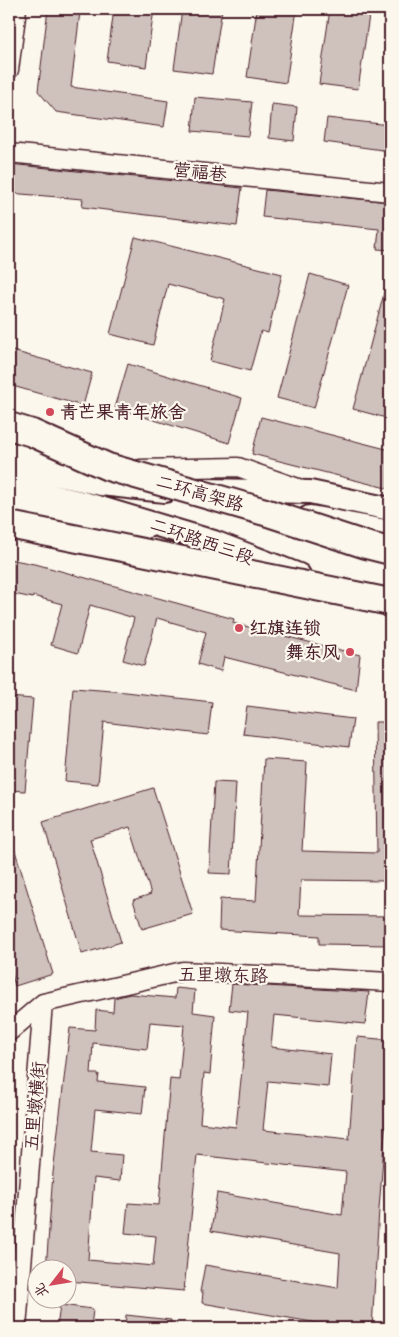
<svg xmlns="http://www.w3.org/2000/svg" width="399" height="1337" font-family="'Shantell Sans','LXGW WenKai TC',sans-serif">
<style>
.building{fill:#cfc2bc;stroke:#4a1f2b;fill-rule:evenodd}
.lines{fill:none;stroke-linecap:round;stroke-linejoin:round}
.minor-casing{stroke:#4a1f2b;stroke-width:21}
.major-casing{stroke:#4a1f2b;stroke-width:26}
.highway-casing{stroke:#4a1f2b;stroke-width:30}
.minor{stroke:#fbf7ec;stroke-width:18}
.major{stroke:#fbf7ec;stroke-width:22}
.highway{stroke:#fbf7ec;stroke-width:26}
.highway-bridge-casing{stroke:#4a1f2b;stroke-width:30;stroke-linecap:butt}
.highway-bridge{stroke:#fbf7ec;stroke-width:26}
.poi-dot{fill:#d1495b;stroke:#fbf7ec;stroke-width:2}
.labels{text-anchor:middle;stroke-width:4.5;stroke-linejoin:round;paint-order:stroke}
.street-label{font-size:18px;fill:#4a1f2b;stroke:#fbf7ec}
.poi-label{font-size:18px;font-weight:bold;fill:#4a1f2b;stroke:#fbf7ec;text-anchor:start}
</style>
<rect width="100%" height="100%" fill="#fbf7ec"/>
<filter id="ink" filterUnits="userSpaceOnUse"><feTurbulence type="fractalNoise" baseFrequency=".02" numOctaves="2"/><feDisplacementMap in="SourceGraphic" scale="10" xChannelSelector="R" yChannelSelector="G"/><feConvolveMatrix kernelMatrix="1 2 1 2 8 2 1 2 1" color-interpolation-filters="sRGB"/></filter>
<g filter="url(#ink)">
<path class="building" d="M48 9 80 12 71 87 168 101 164 127 56 112 38 91Z
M114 9H154L146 67 107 61Z
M182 9H222L212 74 174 69Z
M257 9H297L286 83 247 77Z
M330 9H370L358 89 319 84Z
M195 97 252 102 248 136 192 131Z
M272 104 297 107 294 141 269 138Z
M327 118 390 125V151L324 142Z
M9 164 242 188 237 226 82 207 83 199 9 193Z
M265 190 390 202V250L377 249 379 229 262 217Z
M135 237 282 274 268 333 261 331 250 371 210 361 225 299 168 284 153 345 110 334Z
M310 274 348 285 314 408 277 398Z
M386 286H390V419L353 409Z
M9 350 92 373 83 406 9 385Z
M128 364 242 398 229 443 115 408Z
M261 417 390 450V489L252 454Z
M9 559 39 565 234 619 233 623 360 655 356 690 224 657 221 671 198 664 206 632 157 618 144 666 123 660 134 618 90 605 78 653 51 645 62 604 33 596V598L9 593Z
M73 688 126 692 212 702 208 735 104 722 98 784 65 781Z
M9 697 33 699 25 791 9 790Z
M247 706 353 719 349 747 243 734Z
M375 722H390V881L301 880 299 915 390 916V945L319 944V936L219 930 220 899 256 901 264 759 307 762 302 851 377 853Z
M214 782 236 783 231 874 209 873Z
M153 788 193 914 142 929 133 900 151 894 130 827 90 839 121 942 82 954 43 822Z
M9 841H12L53 974 15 986 9 964Z
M232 984 369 992 365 1024 274 1015 271 1047 331 1054 328 1087 268 1081 263 1130 349 1139 357 1037 390 1040V1069L379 1209 372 1328H335V1326L202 1303 203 1292H200L205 1265 338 1288 340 1253 211 1231 217 1193 342 1215 346 1172 197 1155 184 1291 68 1281V1270H46L53 1173 70 1028 95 1030 96 1010 113 1012 114 998 130 994 175 998 176 988 195 990 193 1012 215 1015 210 1074 204 1073 200 1123 236 1127 248 1012 229 1010ZM150 1022 184 1025 179 1080 170 1079 159 1205 128 1203 125 1233 156 1236 153 1266 88 1260 94 1178 120 1181 122 1155 91 1152 95 1109 142 1114 145 1087 98 1082 99 1074H91L93 1043 147 1049Z
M60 1305 93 1309 91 1328H57Z
M126 1315 171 1320 170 1328H125Z"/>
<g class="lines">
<defs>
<path id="minor" d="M9 70 17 9
M9 153 390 192
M140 469 238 467 298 488
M9 505 144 530
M9 1032 43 1003 183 971 390 982
M17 1328 43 1003"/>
<path id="major" d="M9 464 101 484 165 491
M9 486 87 504 214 542 299 575
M205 490 310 492 390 509"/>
<path id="highway" d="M9 441 64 455
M310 519 390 534"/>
</defs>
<use href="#minor" class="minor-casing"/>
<use href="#major" class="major-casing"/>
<use href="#highway" class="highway-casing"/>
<use href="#minor" class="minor"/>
<use href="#major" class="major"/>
<use href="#highway" class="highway"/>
<defs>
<path id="highway-bridge" d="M9 426 32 433 108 467 265 512 366 545 390 551
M9 525 390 602"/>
</defs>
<use href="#highway-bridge" class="highway-bridge-casing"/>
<use href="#highway-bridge" class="highway-bridge"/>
</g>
</g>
<g class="poi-dot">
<circle cx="50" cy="412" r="5"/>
<circle cx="239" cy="628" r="5"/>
<circle cx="350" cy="652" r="5"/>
</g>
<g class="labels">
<g class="street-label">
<text transform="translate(200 172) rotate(6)" y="6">营福巷</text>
<text transform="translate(200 493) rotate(16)" y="6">二环高架路</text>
<text transform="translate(202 541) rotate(19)" y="6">二环路西三段</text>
<text transform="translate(223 975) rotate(1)" y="6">五里墩东路</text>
<text transform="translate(35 1106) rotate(-85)" y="6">五里墩横街</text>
</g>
<g class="poi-label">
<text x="60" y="418">青芒果青年旅舍</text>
<text x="249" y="634">红旗连锁</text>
<text x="340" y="658" text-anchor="end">舞东风</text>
</g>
</g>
<rect width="399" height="1337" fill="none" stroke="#fbf7ec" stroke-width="30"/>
<rect x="15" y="15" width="369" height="1307" fill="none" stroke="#4a1f2b" stroke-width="2" filter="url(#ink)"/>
<g transform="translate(52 1284) rotate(239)"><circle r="24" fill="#fbf7ec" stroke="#b4a19f"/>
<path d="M0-4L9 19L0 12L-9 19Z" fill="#d1495b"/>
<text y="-8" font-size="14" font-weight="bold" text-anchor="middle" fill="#4a1f2b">北</text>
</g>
</svg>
